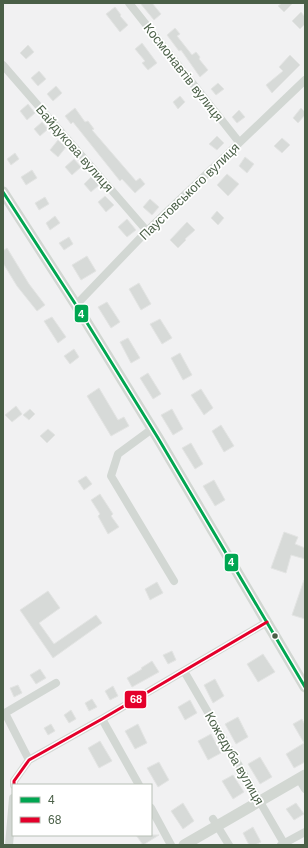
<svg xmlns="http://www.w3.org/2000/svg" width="308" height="848" font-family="Helvetica,sans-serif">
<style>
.building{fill:#d7dad8;stroke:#e3e4e3}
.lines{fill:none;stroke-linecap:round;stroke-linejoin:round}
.street{stroke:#d2d7d3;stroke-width:8}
.secondary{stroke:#d2d7d2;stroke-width:11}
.bus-1-casing{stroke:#fff;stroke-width:6}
.bus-2-casing{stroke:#fff;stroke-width:6}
.bus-1{stroke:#00a651;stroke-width:3}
.bus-2{stroke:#e4002b;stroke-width:3}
.bus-dot{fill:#4a5f47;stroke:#fff;stroke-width:1.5}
.labels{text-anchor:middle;stroke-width:3.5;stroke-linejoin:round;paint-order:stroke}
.street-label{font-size:13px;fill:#4a5f47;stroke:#fff}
.line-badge{stroke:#fff;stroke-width:1.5}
.badge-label{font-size:11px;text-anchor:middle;font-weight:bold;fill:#fff}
</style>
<rect width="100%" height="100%" fill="#f1f1f2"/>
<path class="building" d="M140 3H152L161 14 154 20Z
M282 3H293L284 12 278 6Z
M115 7 121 15 120 16 128 25 120 32 106 14Z
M301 12 305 17V24L300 29 292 21Z
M175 28 180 34 177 36 192 55 196 52 200 57 199 59 208 70 200 77 181 50 179 51 167 35Z
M142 43 157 63 148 70 142 63 145 61 135 49Z
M28 45 34 52 26 59 20 53Z
M290 55 300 65 272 93 266 85 283 71 279 67Z
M39 71 46 79 38 86 31 78Z
M218 83 224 89 216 95 211 89Z
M56 86 62 93 53 101 47 94Z
M180 96 185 102 178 109 173 102Z
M28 104 35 113 27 120 20 111Z
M75 108 85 122 88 121 94 129 92 130 136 181 140 178 145 184 135 193 122 179 120 181 73 122 71 124 65 116Z
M301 108 305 112V115L298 123 293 118Z
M239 110 245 117 237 123 232 117Z
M42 122 48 129 40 136 34 129Z
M217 136 224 143 217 150 209 144Z
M282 138 290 145 282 153 274 146Z
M58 140 66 147 58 157 50 150Z
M15 153 19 159 11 165 7 159Z
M245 157 254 164 247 173 239 166Z
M74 159 81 167 72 175 65 167Z
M32 170 37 178 26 185 21 177Z
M227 174 239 184 228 196 217 185Z
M91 177 99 185 91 192 84 184Z
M105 196 114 205 106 212 98 202Z
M45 197 49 204 39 210 35 203Z
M150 199 159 207 152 215 143 207Z
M217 211 224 218 218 225 211 218Z
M55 216 60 223 50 230 46 223Z
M127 219 136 230 127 237 118 227Z
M187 222 195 230 185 239 186 240 178 248 170 240Z
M69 237 73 244 64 250 59 243Z
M7 248 29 284 45 305 37 311 17 286 3 263V251Z
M87 256 96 271 81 280 72 265Z
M139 283 151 304 141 310 129 289Z
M107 302 120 322 111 328 98 307Z
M52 317 66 337 58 343 44 321Z
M160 319 172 338 162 344 150 324Z
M128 338 140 358 131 363 120 342Z
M74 349 79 357 70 364 64 356Z
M180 353 192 375 183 380 171 358Z
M148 373 161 394 153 399 140 378Z
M99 388 118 420 124 417 129 426 111 436 87 396Z
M201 389 213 408 204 415 191 395Z
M16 406 22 414 12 422 5 415Z
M30 409 35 414 29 420 23 415Z
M172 409 183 429 173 435 161 415Z
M221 425 234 446 224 452 212 431Z
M48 429 55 435 47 443 40 436Z
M191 443 203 464 195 469 182 448Z
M86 476 92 484 84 490 78 481Z
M214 480 225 500 215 506 203 486Z
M100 494 113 514 111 516 119 527 108 534 98 516 100 514 91 500Z
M284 532 298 537 295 544 305 548V559L291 555 286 573 271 568Z
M304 580H305V619L292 615Z
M157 582 163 593 150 600 145 589Z
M48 591 60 608 39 623 54 644 96 615 102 623 53 658 20 610Z
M172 651 176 660 168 664 163 655Z
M263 654 275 672 258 682 247 664Z
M152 661 159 672 132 687 127 678 142 669 141 668Z
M40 669 46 678 36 684 30 675Z
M215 679 224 696 213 703 204 685Z
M18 685 22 693 14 697 10 688Z
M113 686 118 696 110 700 105 691Z
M92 699 97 707 89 711 85 703Z
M190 700 197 713 185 720 178 707Z
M71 710 76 719 69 723 64 715Z
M238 717 248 737 236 744 225 724Z
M302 719 305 725V762L294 768 286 754 304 743 293 724Z
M51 724 55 731 48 735 44 728Z
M138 724 147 743 135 749 125 731Z
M211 734 221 753 208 760 198 741Z
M100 741 112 761 99 768 88 748Z
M260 757 272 777 260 784 248 764Z
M159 762 169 780 158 787 147 768Z
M233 775 244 792 233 799 222 781Z
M183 803 194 821 183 829 171 811Z
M296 803 304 814 294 820 286 809Z
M253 827 261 842 255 845H249L243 833Z
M136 835H159L143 845Z"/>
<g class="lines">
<path class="street" d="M129 3 239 142
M3 65 147 231
M76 305 147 231 305 80
M152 429 118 454 111 476 174 581
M184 671 285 845
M102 719 139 785
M29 760 5 713 56 683
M299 779 305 789
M14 785V781L29 760 102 719 267 622
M151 808 171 845
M213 819 229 845
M9 845 13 798
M281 845 305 832"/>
<path class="secondary" d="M3 192 76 305 158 438 305 687
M184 845 305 775"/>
<defs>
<path id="bus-1" d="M3 192 76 305 158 438 305 687"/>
<path id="bus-2" d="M14 785V781L29 760 102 719 267 622"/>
</defs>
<use href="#bus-1" class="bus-1-casing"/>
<use href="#bus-2" class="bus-2-casing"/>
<use href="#bus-1" class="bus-1"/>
<use href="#bus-2" class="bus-2"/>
</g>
<circle class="bus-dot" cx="275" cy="636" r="3.5"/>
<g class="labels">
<g class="street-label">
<text transform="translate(184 72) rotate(52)" y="5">Космонавтів вулиця</text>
<text transform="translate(75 148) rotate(49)" y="5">Байдукова вулиця</text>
<text transform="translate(189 191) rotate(-44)" y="5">Паустовського вулиця</text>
<text transform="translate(235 758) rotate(60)" y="5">Кожедуба вулиця</text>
</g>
</g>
<g class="line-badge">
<rect x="74" y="304" width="15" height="19" rx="4" fill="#00a651"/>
<rect x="224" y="553" width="15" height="19" rx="4" fill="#00a651"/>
<rect x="124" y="690" width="23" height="19" rx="4" fill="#e4002b"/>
</g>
<g class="badge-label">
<text x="81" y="318">4</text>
<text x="231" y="566">4</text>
<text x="136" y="703">68</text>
</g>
<rect width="308" height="848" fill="none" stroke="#4a5f47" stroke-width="8"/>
<rect x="12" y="784" width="140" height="52" fill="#ffffff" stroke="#b7bfb5"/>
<rect x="20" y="797" width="20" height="6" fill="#00a651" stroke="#b7bfb5"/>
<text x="48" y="804" font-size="12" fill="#4a5f47">4</text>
<rect x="20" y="817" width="20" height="6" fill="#e4002b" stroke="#b7bfb5"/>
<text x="48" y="824" font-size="12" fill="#4a5f47">68</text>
</svg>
